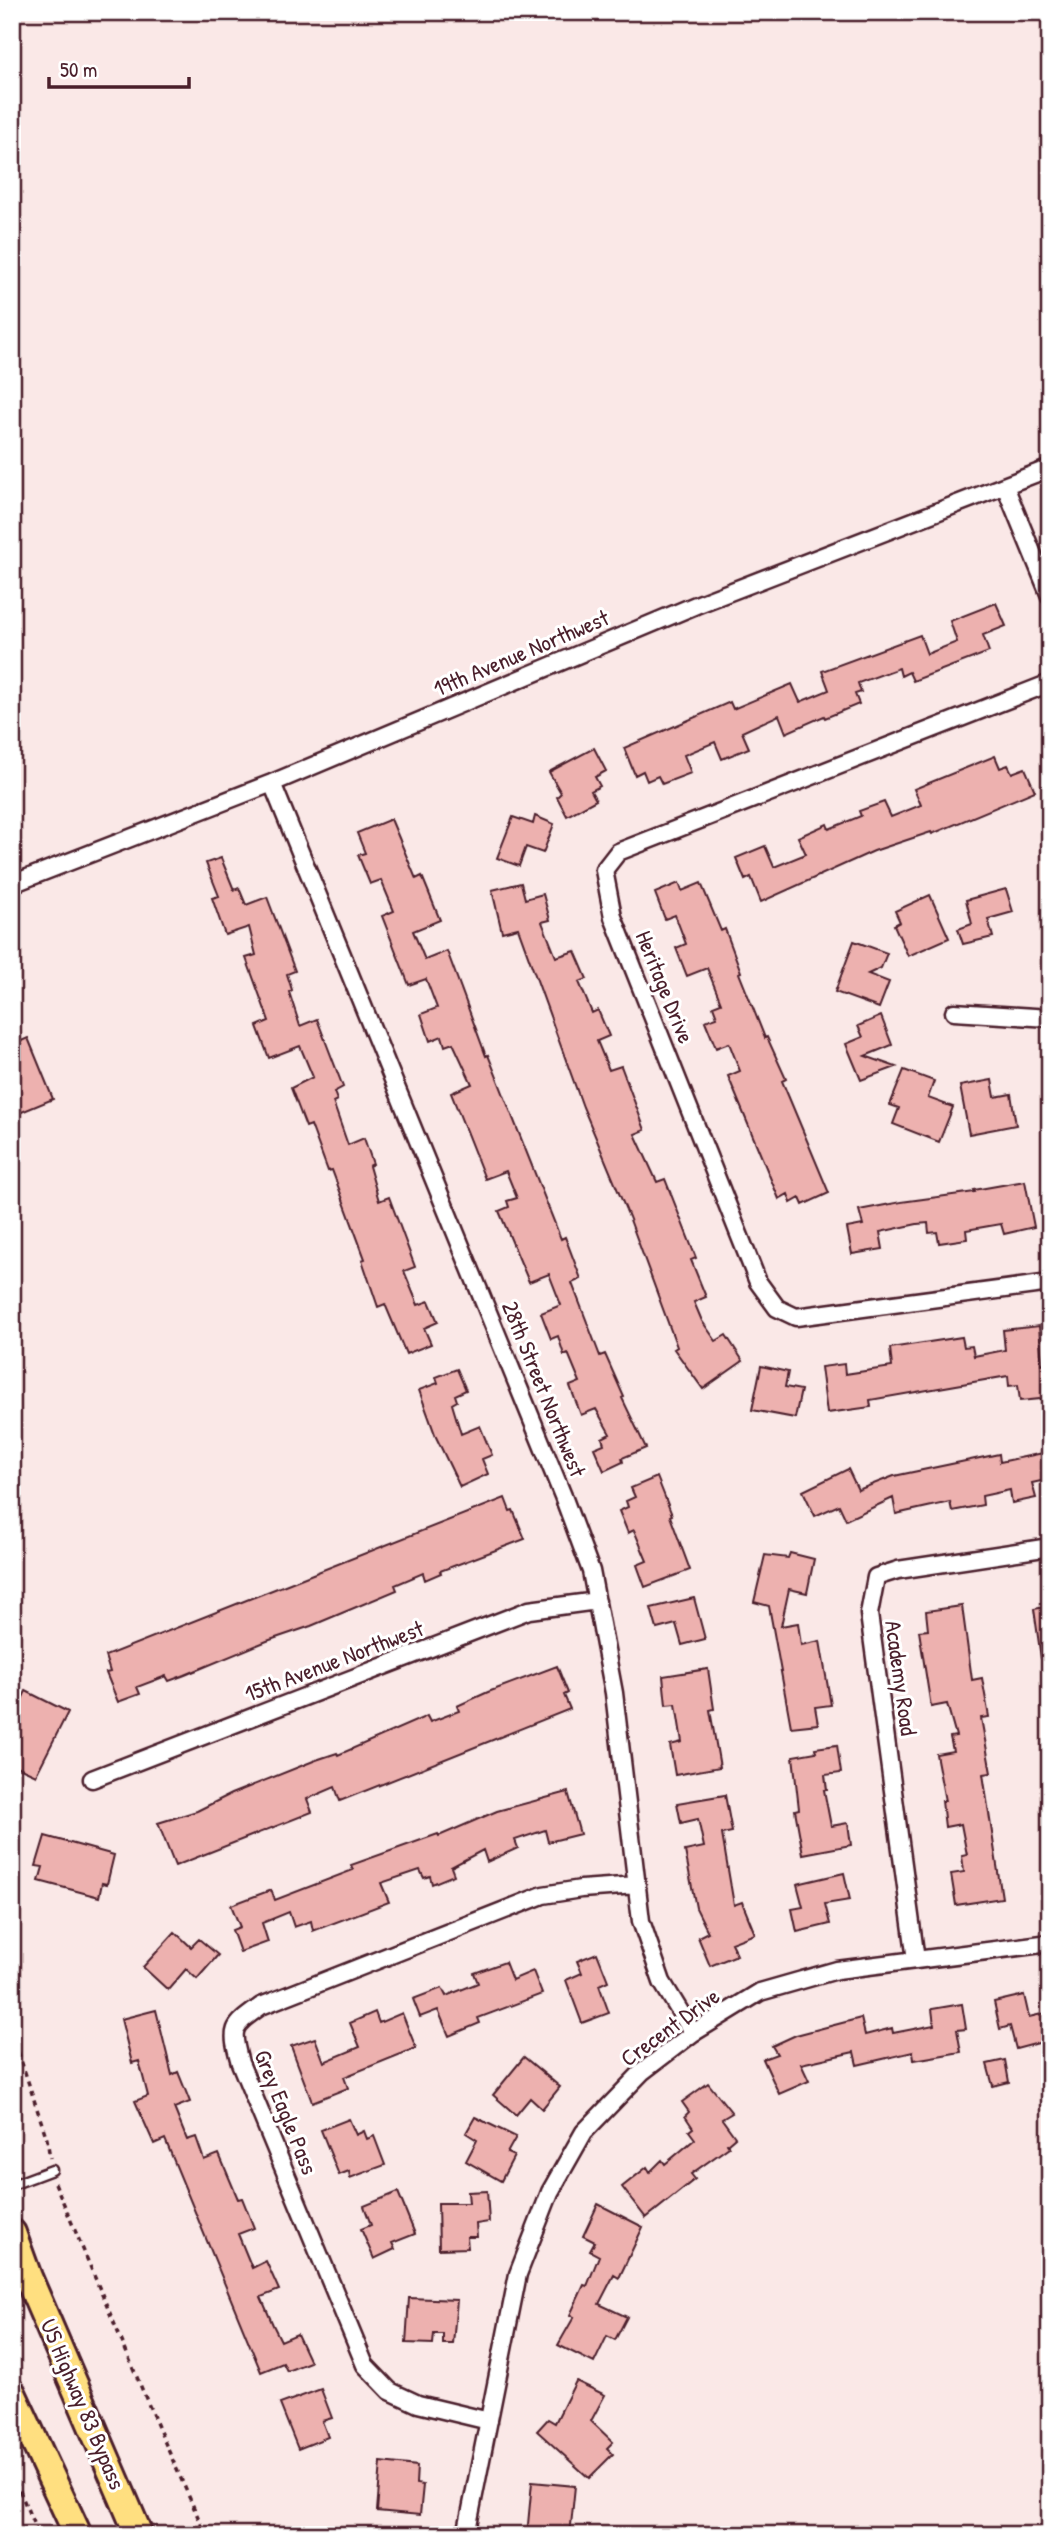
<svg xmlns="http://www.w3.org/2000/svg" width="1062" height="2547" font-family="'Patrick Hand',sans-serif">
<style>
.building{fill:#edb1af;stroke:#4a1f2b;stroke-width:2}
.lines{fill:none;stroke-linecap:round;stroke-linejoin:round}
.service-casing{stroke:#4a1f2b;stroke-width:13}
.minor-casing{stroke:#4a1f2b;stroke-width:21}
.trunk-casing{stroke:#4a1f2b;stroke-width:32}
.path{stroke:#4a1f2b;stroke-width:3.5;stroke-dasharray:5 5;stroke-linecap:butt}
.service{stroke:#fff;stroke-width:8}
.minor{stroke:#fff;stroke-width:16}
.trunk{stroke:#ffdf80;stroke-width:26}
.labels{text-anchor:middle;stroke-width:6;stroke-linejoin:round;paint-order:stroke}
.street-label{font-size:23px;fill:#4a1f2b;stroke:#fff}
</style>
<rect width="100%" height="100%" fill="#fae8e7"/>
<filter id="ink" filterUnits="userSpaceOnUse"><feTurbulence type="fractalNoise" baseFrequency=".0143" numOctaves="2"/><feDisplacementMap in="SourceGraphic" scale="14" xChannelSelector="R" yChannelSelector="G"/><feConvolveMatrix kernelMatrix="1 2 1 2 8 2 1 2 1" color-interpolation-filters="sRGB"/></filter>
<g filter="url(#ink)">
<path class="building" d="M996 603 1006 626 983 635 989 652 913 681 909 672 901 676 899 668 858 683 861 692 855 694 859 704 825 718 824 716 786 733 779 715 742 732 749 748 722 759 715 742 684 755 691 773 662 784 658 776 647 781 643 771 635 775 624 748 730 702 733 709 792 684 800 702 829 690 822 671 920 635 927 654 957 642 950 621Z
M594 748 606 771 595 777 600 786 591 791 596 800 567 816 557 797 561 793 549 772Z
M995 756 1000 768 1008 765 1012 773 1025 768 1035 791 932 834 931 832 874 851 761 902 751 877 745 880 736 858 765 846 774 867 806 854 798 837 827 824 829 829 861 816 859 811 884 802 891 817 921 805 914 789Z
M535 816 554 824 543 853 526 847 519 866 497 858 513 817 533 824Z
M391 819 416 879 422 876 440 920 413 931 425 960 447 951 486 1056 488 1055 561 1239 565 1237 581 1279 572 1283 600 1356 605 1354 624 1397 622 1398 646 1448 622 1458 623 1462 604 1471 594 1448 604 1444 602 1438 610 1434 596 1409 581 1415 570 1386 580 1382 568 1353 564 1355 558 1336 551 1339 541 1313 561 1305 549 1274 529 1282 499 1211 509 1207 507 1201 517 1198 506 1171 485 1179 451 1093 472 1084 453 1043 445 1046 442 1036 430 1041 421 1014 437 1008 426 979 409 985 382 916 394 911 381 880 370 884 358 855 365 853 357 833Z
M221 858 234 890 239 888 246 905 267 897 295 971 287 974 292 990 289 992 300 1026 317 1019 343 1087 334 1092 337 1100 333 1102 348 1145 364 1138 373 1164 369 1166 379 1201 389 1197 415 1267 404 1271 418 1305 429 1301 438 1322 424 1328 431 1344 406 1354 385 1304 378 1307 362 1260 365 1259 332 1170 328 1171 311 1125 306 1127 291 1088 313 1077 300 1046 269 1058 257 1026 269 1021 246 958 256 955 249 927 225 935 212 898 219 896 206 863Z
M521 883 525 899 543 894 550 920 542 922 556 957 575 951 587 979 579 982 592 1013 598 1010 609 1036 597 1041 609 1070 621 1066 645 1130 635 1134 657 1182 665 1179 696 1258 691 1260 706 1297 694 1302 702 1321 716 1341 726 1335 743 1361 703 1389 674 1349 677 1347 629 1217 583 1107 518 928 502 932 492 890Z
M679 883 682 891 701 883 721 931 725 929 741 972 739 973 765 1038 767 1037 786 1079 782 1081 829 1193 803 1205 800 1198 791 1203 788 1194 779 1199 728 1076 740 1071 729 1043 716 1048 705 1021 717 1017 713 1006 721 1003 707 968 687 976 676 948 686 944 675 915 665 919 655 893Z
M1006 889 1013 912 988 919 993 937 963 944 958 929 972 924 966 900Z
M930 895 949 938 908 956 894 925 900 922 895 911Z
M854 941 887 953 881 968 868 974 889 982 879 1008 835 992Z
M881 1016 892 1045 865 1056 896 1067 861 1080 846 1044 863 1037 858 1026Z
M28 1038 53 1099 12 1116V1045Z
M904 1070 934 1081 928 1098 953 1107 939 1142 893 1124 899 1108 890 1105Z
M992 1080 995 1097 1011 1094 1016 1125 969 1134 960 1086Z
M1025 1181 1034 1227 1004 1234 1001 1224 966 1230 967 1239 939 1243 937 1232 929 1233 928 1223 917 1224 880 1232 883 1249 852 1254 847 1228 863 1225 859 1210 901 1202 975 1192 974 1190Z
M1039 1326 1042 1364 1050 1363V1398L1020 1401 1018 1385 1009 1386 1008 1376 870 1400 871 1407 827 1413 821 1367 844 1364 845 1374 892 1367 890 1348 962 1337 964 1347 972 1346 974 1356 1005 1350 1003 1330Z
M761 1366 788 1372 785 1387 801 1390 795 1418 752 1410Z
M457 1369 466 1390 455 1395 457 1401 452 1404 461 1434 480 1426 492 1455 482 1459 488 1474 460 1487 436 1437 419 1390 438 1383 436 1377Z
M1048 1452 1050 1479 1032 1483 1036 1498 1012 1503 1010 1490 982 1496 983 1505 952 1511 950 1502 896 1514 893 1498 846 1520 839 1505 815 1516 803 1491 848 1469 858 1490 894 1476 999 1454 1000 1462Z
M657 1477 672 1515 670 1516 690 1570 645 1587 637 1565 647 1561 634 1530 628 1533 619 1511 628 1507 626 1501 635 1497 631 1488Z
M505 1498 510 1511 513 1510 525 1539 440 1571 441 1573 425 1580 423 1573 395 1585 397 1590 311 1626 267 1641 185 1675 169 1681 166 1676 137 1687 140 1694 118 1702 106 1673 110 1672 105 1656Z
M790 1553 814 1559 807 1593 789 1589 781 1626 798 1623 801 1645 820 1641 831 1705 815 1707 818 1724 791 1727 769 1606 754 1602 765 1555 788 1558Z
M694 1598 705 1639 682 1645 676 1624 657 1629 651 1608Z
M962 1606 972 1680 982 1678 989 1717 981 1718 991 1773 983 1774 1002 1898 956 1905 951 1874 964 1872 962 1856 967 1855 961 1824 945 1827 942 1801H945L936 1754 953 1751 950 1737 956 1736 947 1704 931 1707 919 1631 928 1630 926 1611Z
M1050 1606V1658H1041L1034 1609Z
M557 1666 568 1693 564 1695 570 1709 340 1801 335 1787 307 1799 312 1812 175 1866 158 1823 197 1811 231 1794 316 1760 337 1753 338 1755 427 1716 430 1722 459 1711 457 1706 488 1692Z
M708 1669 714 1709 710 1710 720 1767 675 1775 670 1745 682 1742 676 1704 666 1705 663 1676Z
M26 1691 68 1712 36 1775 12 1764V1720Z
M837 1745 841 1773 825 1775 827 1790H824L831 1826 848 1823 851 1845 803 1854 795 1810 799 1809 793 1756 816 1752 815 1748Z
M568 1792 580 1834 548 1842 545 1830 515 1840 518 1848 487 1862 483 1850 451 1867 454 1875 432 1884 430 1876 424 1878 420 1870 381 1883 389 1902 313 1931 311 1921 294 1927 289 1912 262 1923 268 1942 240 1952 232 1930 240 1927 231 1905 271 1890 275 1900 353 1870 351 1865 438 1834 439 1836 497 1811Z
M725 1795 732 1832 722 1834 734 1905 742 1902 755 1934 731 1943 737 1955 710 1966 698 1937 708 1932 696 1908 685 1851 704 1847 698 1819 681 1823 677 1803Z
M45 1836 114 1855 107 1884 102 1883 99 1897 39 1881 43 1867 36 1866Z
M844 1873 850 1900 825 1904 830 1924 797 1932 792 1909 803 1907 797 1884Z
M175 1932 191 1947 199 1939 218 1955 197 1979 186 1969 168 1990 143 1967Z
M597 1953 608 1981 599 1985 609 2013 582 2023 566 1980 582 1973 577 1961Z
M505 1962 512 1980 533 1971 542 1994 478 2018 480 2023 449 2036 438 2010 420 2017 413 1999 442 1988 446 1996 478 1983 474 1973Z
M1024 1995 1029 2017 1050 2012V2040L1016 2049 1010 2026 1000 2029 994 2002Z
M962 2004 966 2029 957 2030 961 2052 914 2060 913 2052 857 2065 854 2052 801 2064 809 2081 779 2094 763 2059 777 2054 772 2046 796 2035 861 2018 865 2035 892 2028 893 2033 934 2025 932 2009Z
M156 2010 172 2075 178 2072 190 2102 174 2108 187 2140 196 2137 204 2160 219 2154 238 2199 242 2198 254 2228 238 2234 252 2268 266 2261 279 2290 261 2297 273 2325 281 2341 297 2334 310 2362 287 2371 283 2363 261 2372 165 2139 154 2144 135 2101 148 2096 139 2061 132 2063 121 2019Z
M375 2012 379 2023 402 2013 416 2048 344 2077 348 2088 312 2102 291 2046 315 2038 324 2062 360 2047 350 2023Z
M524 2057 560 2087 542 2109 530 2098 516 2115 493 2095Z
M1005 2060 1009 2082 993 2086 987 2064Z
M708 2083 732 2113 722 2119 735 2137 727 2144 729 2147 691 2174 695 2179 646 2218 622 2187 647 2167 650 2172 662 2160 665 2164 695 2139 689 2131 693 2128 685 2116 689 2112 682 2102Z
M475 2117 516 2137 507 2153 514 2156 501 2181 466 2161 477 2140 466 2133Z
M349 2119 356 2135 364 2131 367 2139 374 2136 385 2165 350 2178 349 2171 339 2175 321 2130Z
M487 2191 489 2222 476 2224 477 2237H467L468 2248 439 2249 438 2203H469L468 2192Z
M398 2192 415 2234 392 2243 395 2249 374 2259 361 2229 371 2225 364 2206Z
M598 2204 643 2227 619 2278 614 2275 599 2304 627 2317 615 2340 607 2336 594 2363 558 2345 574 2317 570 2315 584 2285 587 2286 599 2256 590 2251 595 2242 583 2236Z
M409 2298 457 2300 453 2344H443V2334H434L433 2344 406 2343Z
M576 2381 605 2395 591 2421 613 2442 607 2448 613 2454 589 2478 537 2431 548 2419 555 2423Z
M321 2389 332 2418 322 2421 328 2437 298 2449 280 2404Z
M381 2462 417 2466 416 2484 423 2485 420 2515 377 2511Z
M532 2482 575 2486 570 2535H527Z"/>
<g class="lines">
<defs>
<path id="service" d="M12 2185 52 2170"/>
<path id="minor" d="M1005 486 1050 596
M1050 683 618 852 604 870 613 917 758 1282 777 1308 796 1317 1050 1283
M272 783 563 1496 591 1571 614 1693 641 1921 662 1982 693 2033
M12 884 272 783 696 605 1050 468
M954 1012 1050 1018
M92 1779 529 1610 597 1601
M916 1960 869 1614 876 1577 898 1570 1050 1547
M489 2421 418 2404 390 2391 365 2365 240 2063C230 2027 232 2027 261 2006L543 1895 581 1889 637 1885
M466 2535 518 2274 550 2192 584 2132 642 2072 693 2033 760 1992 837 1970 1050 1943"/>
<path id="trunk" d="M12 2233 28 2277 139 2535
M12 2393 78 2535"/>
</defs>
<use href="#service" class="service-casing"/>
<use href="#minor" class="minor-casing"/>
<use href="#trunk" class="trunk-casing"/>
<path class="path" d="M12 2033 47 2139 50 2158
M55 2183 158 2427 206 2535
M12 2472 38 2535"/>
<use href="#service" class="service"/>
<use href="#minor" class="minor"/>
<use href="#trunk" class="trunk"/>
</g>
</g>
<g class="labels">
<g class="street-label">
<text transform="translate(521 653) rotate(-23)" y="8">19th Avenue Northwest</text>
<text transform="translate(665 987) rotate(68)" y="8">Heritage Drive</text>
<text transform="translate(544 1389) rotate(68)" y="8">28th Street Northwest</text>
<text transform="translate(334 1661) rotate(-21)" y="8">15th Avenue Northwest</text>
<text transform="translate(901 1678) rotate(82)" y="8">Academy Road</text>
<text transform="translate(670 2027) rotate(-36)" y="8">Crecent Drive</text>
<text transform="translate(286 2112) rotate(68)" y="8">Grey Eagle Pass</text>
<text transform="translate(83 2404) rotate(67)" y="8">US Highway 83 Bypass</text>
</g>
</g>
<rect width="1062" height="2547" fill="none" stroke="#fff" stroke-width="42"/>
<rect x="21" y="21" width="1020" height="2505" fill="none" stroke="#4a1f2b" stroke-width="2.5" filter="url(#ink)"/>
<path d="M49 77v10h140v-10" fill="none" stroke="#4a1f2b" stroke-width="3.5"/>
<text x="60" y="77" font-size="21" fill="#4a1f2b" stroke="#ffffff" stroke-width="5" paint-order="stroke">50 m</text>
</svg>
